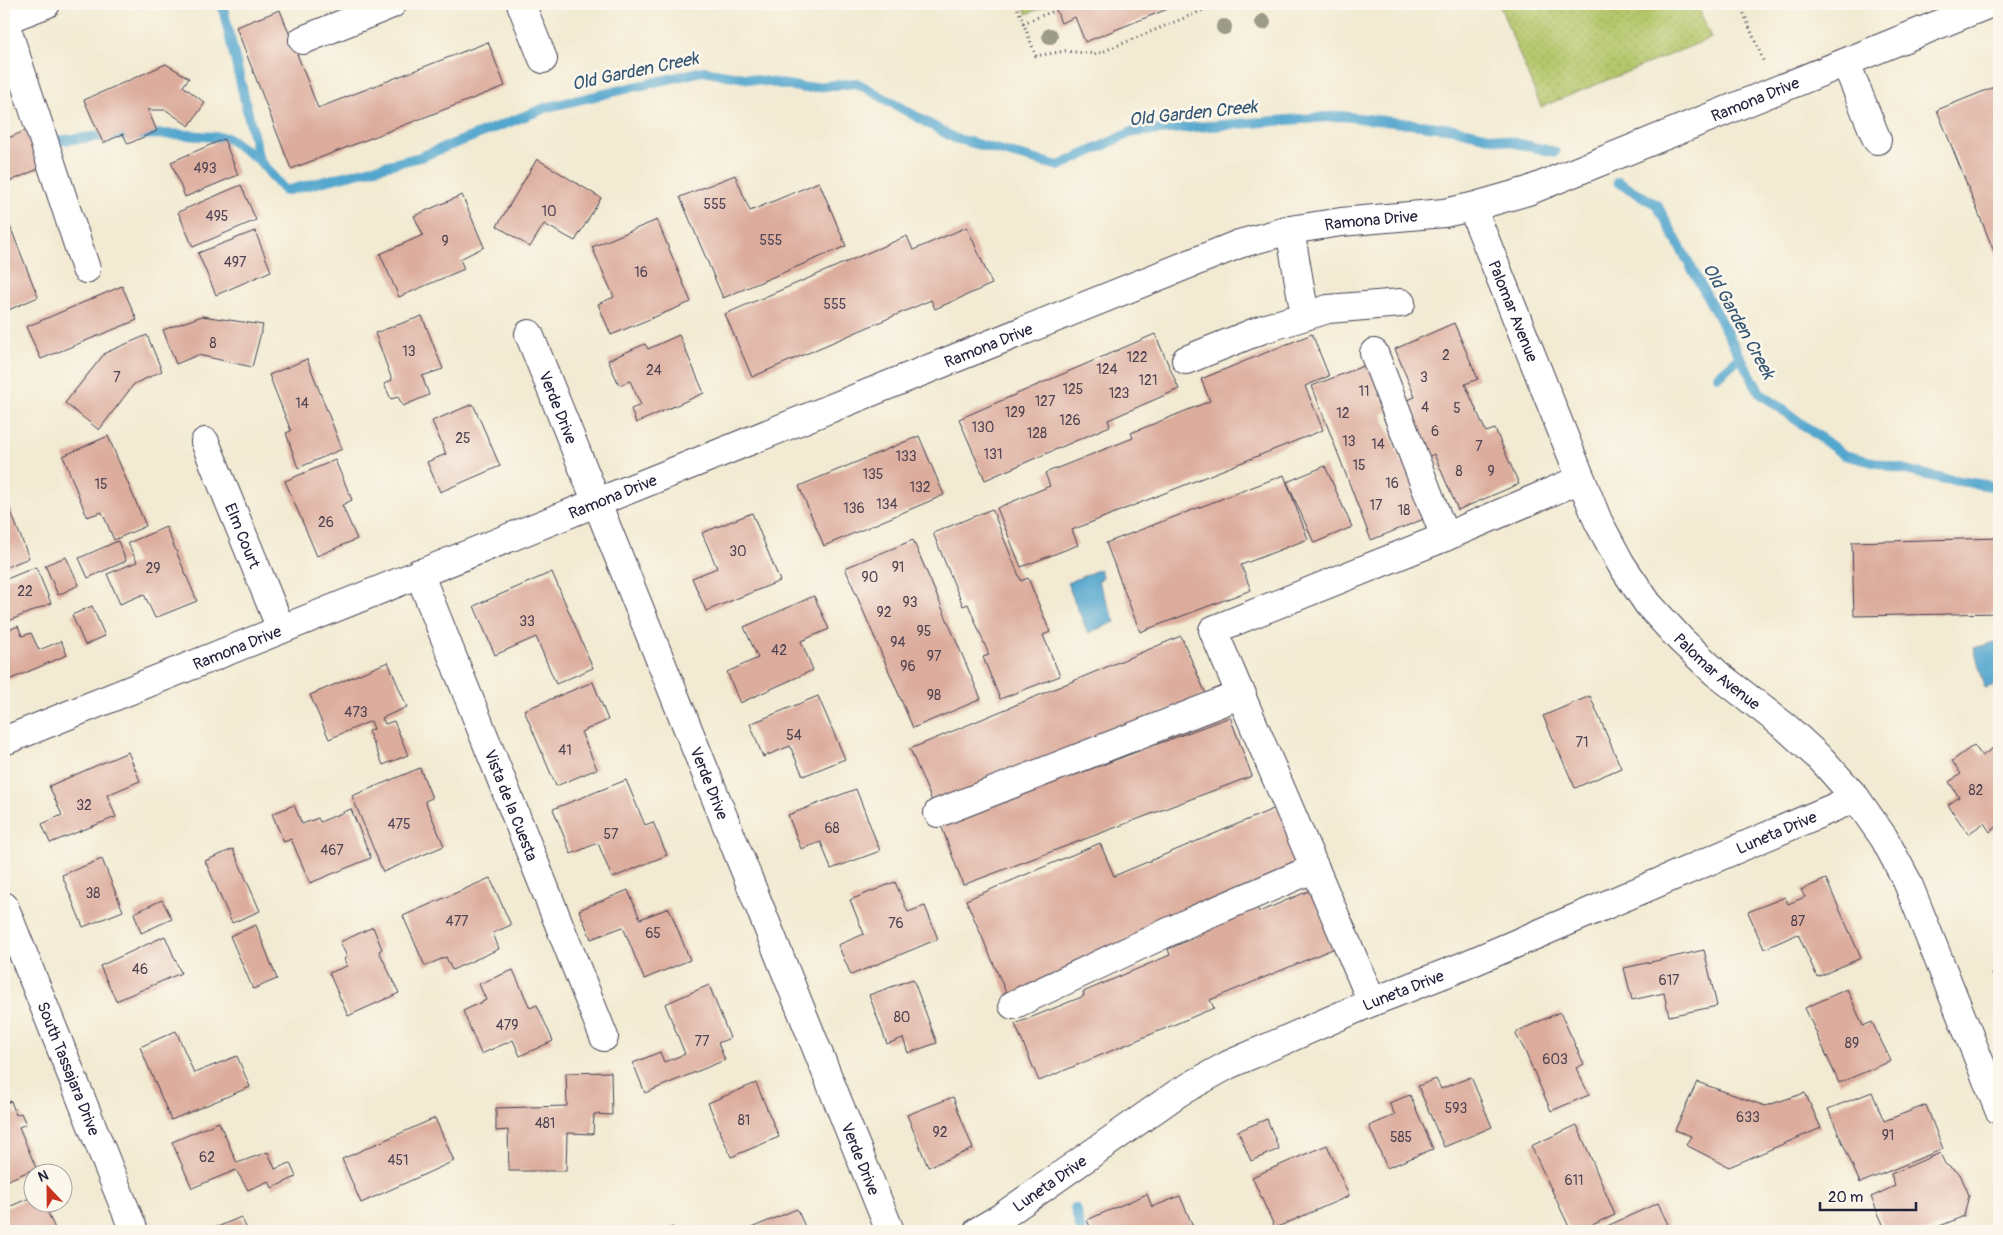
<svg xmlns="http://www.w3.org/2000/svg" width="2003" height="1235" font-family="Pangolin,sans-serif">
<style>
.grass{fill:url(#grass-dots);stroke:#6b7452}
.water{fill:#52a6cd;stroke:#3a6484}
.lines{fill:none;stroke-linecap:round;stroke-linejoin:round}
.stream{stroke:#52a6cd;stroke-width:10}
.building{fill:#dcac9c}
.minor-casing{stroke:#414052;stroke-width:30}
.path{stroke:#414052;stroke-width:3;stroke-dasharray:1 4;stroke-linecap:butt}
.minor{stroke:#fff;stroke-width:28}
.tree{fill:#9c9b88}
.labels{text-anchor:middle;stroke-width:5;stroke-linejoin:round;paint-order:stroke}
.number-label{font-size:14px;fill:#504453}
.street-label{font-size:16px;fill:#22223b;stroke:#fbf7ec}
.water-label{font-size:18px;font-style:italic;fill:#355775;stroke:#fbf7ec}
</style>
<defs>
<pattern id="grass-dots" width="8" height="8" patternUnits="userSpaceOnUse" patternTransform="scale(1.25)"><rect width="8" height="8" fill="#b4c669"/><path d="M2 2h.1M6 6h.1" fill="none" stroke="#9aaa5c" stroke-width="1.8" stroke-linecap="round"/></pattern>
</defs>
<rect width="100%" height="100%" fill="#fbf7ec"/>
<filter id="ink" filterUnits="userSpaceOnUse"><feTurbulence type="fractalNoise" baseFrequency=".02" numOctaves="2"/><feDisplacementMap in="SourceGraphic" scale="10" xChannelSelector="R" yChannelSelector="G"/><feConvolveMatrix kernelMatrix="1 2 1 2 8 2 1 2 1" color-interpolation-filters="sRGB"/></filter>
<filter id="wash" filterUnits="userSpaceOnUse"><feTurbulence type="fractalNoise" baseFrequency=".0096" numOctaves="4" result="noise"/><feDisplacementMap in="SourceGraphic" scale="20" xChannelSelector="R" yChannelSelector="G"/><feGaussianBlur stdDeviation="1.12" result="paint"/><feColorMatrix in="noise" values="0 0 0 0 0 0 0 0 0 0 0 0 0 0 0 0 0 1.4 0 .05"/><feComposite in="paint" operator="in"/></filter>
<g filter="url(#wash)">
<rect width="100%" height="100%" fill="#f2ead2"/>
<path class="grass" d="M1023 4H1051L1027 14Z
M1499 4H1697L1711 38 1541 107Z"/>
<path class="water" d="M1100 569 1103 578 1098 581 1115 622 1088 633 1067 583Z
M1999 641V684L1985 688 1974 648Z"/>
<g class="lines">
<path class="stream" d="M222 4 259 160
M47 142 112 135 173 134 228 138 259 160 285 191 420 157 548 107 703 71 805 88 857 83 954 138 1059 166 1132 132 1341 116 1454 129 1555 152
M1618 182 1657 205 1760 393 1844 455 1939 478 1999 487
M1718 376 1740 357
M1075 1208 1081 1231"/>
</g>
<g id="blocks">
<path class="building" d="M1054 4H1180L1085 42 1075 17 1061 23Z
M280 10 318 108 488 42 505 86 291 169 236 27Z
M166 64 189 78 183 86 205 103 189 126 166 110H148L157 131 128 144 123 134 103 143 84 100Z
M1999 85V264L1937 110Z
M31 128 47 165 4 184V140Z
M224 139 238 175 185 197 171 162Z
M537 159 601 198 575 241 544 224 530 247 497 226Z
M735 175 750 211 819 182 846 246 723 298 680 197Z
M241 185 256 220 193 247 178 212Z
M462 195 484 247 460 259 464 269 399 297 380 254 423 235 414 216Z
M4 211 38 297 4 312Z
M657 220 691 302 611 335 598 304 614 297 592 247Z
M967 227 992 284 935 309 931 300 752 377 725 314 907 236 913 250Z
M255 231 271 271 216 295 198 253Z
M122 286 137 320 41 359 26 327Z
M202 316 263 325 252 367 198 355 176 364 163 330Z
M422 316 443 369 422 376 429 395 403 406 398 397 391 399 384 384 392 380 375 333Z
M1454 323 1478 379 1465 384 1486 432 1495 429 1519 484 1458 510 1434 454 1426 458 1402 402 1415 397 1395 349Z
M1155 334 1179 389 1108 420 1110 426 985 480 959 419Z
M1312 334 1329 376 1305 386 1323 430 1072 530 1078 545 1021 567 997 508 1050 486 1045 473 1133 438 1131 433 1210 401 1201 379Z
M147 335 162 371 134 384 99 430 65 403 105 353Z
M679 335 704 393 636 423 631 409 641 405 630 381 619 385 608 360 645 344 648 349Z
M307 359 342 449 298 468 286 433 291 431 269 375Z
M1371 363 1389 411 1382 414 1402 465 1407 462 1429 517 1371 540 1312 386Z
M473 404 500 466 440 492 427 462 446 454 432 421Z
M108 436 146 526 114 540 102 512 87 517 63 456Z
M919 436 944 495 824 546 799 486Z
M335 460 352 500 342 505 357 539 317 556 285 481Z
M1325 466 1352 527 1314 543 1287 482Z
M1284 475 1308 539 1241 565 1251 590 1140 632 1106 543Z
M4 494 29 558 4 568Z
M992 509 1021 581 1028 578 1050 632 1043 635 1060 676 1000 699 983 657 989 655 968 604 963 606 933 533Z
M752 513 780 581 706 611 692 578 717 568 702 533Z
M166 527 197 601 155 618 144 594 120 604 107 574 137 562 128 543Z
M1999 538V613L1854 616 1852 542Z
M913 540 981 699 913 728 845 568Z
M118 541 126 561 88 578 79 558Z
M66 557 79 585 58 595 45 565Z
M36 567 51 603 4 623V580Z
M552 572 593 668 556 684 536 637 495 655 474 606Z
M814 596 829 629 801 641 813 670 740 703 727 672 758 658 744 627Z
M92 606 105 636 85 645 72 615Z
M18 626 22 636 31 633 39 650 61 641 67 655 4 682V632Z
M1181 636 1206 694 935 808 910 749Z
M388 662 407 707 382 718 385 724 394 721 408 755 383 765 368 731 374 729 371 721 329 739 310 695Z
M593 682 608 720 581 732 597 769 556 786 524 710Z
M818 696 845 759 803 776 790 746 763 757 750 724Z
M1590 696 1621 768 1575 788 1543 716Z
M1230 717 1252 776 963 885 941 825Z
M1999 744V786L1997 788 1999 792V825L1990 832 1984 823 1968 834 1948 805 1959 797 1949 782 1961 774 1952 761 1974 745 1982 756Z
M128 752 140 781 107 795 116 817 50 843 42 824 62 815 49 786Z
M420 768 432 798 425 801 444 846 383 872 352 796Z
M626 780 645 825 653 822 667 855 612 878 598 843 571 854 553 809Z
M856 789 880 851 831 869 821 842 801 849 788 815Z
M294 805 302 824 318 818 320 822 351 809 371 858 310 883 291 839 284 842 272 814Z
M1278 807 1301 863 1008 997 966 900 1100 843 1114 876Z
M233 849 260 911 232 923 205 861Z
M102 859 123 911 83 927 62 875Z
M490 878 511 925 493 933 499 949 452 970 446 957 425 966 403 916Z
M1826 879 1861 958 1817 977 1798 934 1764 949 1748 912 1785 897 1788 904 1805 897 1801 890Z
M895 882 908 912 925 906 938 939 851 975 838 945 864 934 850 900Z
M628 890 640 919 669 908 690 960 644 979 623 927 591 939 579 910Z
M1311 890 1335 948 1210 1000 1214 1008 1039 1081 1015 1024 1084 996 1083 992 1170 955 1168 949 1203 934 1201 930 1257 907 1259 912Z
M162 900 172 919 141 933 134 913Z
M256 925 277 979 253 989 230 936Z
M373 927 382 949 379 951 399 993 348 1016 329 973 347 966 344 959 347 957 340 942Z
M165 936 181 973 116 1001 100 966Z
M1704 950 1717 1006 1669 1016 1664 993 1632 1000 1624 968Z
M1999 969V986L1992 974Z
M513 970 530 1008 537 1005 553 1041 520 1056 513 1040 481 1054 463 1011 486 1000 479 984Z
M913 979 937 1043 908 1053 903 1038 887 1044 869 995Z
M709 985 730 1038 718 1043 725 1060 645 1093 633 1063 660 1052 664 1062 685 1054 665 1004Z
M1847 989 1863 1026 1872 1022 1891 1061 1839 1083 1805 1008Z
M1560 1012 1584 1064 1576 1068 1589 1095 1551 1111 1524 1049 1516 1035 1518 1031Z
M176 1031 194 1073 237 1056 250 1087 171 1120 140 1047Z
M611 1072 612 1115 594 1114 593 1134 567 1133 566 1171H509L508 1130 496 1131V1108L567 1106 566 1073Z
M1471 1077 1492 1127 1444 1147 1418 1086 1436 1079 1441 1089Z
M1697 1082 1765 1106 1805 1093 1821 1128 1729 1167 1686 1145 1691 1136 1675 1130Z
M756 1083 779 1137 731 1157 708 1103Z
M1872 1092 1884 1121 1926 1105 1943 1149 1860 1183 1828 1109Z
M1410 1095 1433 1149 1387 1168 1369 1126 1395 1115 1389 1103Z
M953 1097 973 1149 928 1167 907 1115Z
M11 1101 16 1115 21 1113 26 1124 19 1127 36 1168 4 1182V1104Z
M435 1118 454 1161 361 1203 342 1159Z
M1267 1119 1279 1149 1251 1161 1238 1131Z
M219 1122 237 1163 268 1152 275 1169 290 1163 296 1177 272 1188 269 1181 248 1190 236 1170 192 1188 172 1142Z
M1577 1125 1615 1215 1578 1231H1571L1531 1146Z
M1327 1145 1349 1196 1275 1228 1252 1177Z
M1940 1153 1945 1164 1960 1174 1969 1195 1964 1216 1928 1231H1886L1871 1197 1895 1186 1891 1174Z
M1147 1194 1152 1207 1180 1196 1195 1231H1092L1087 1220Z
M32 1197V1202H43L56 1231H4V1209Z
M1658 1203 1671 1231H1596Z
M797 1209 807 1231H744Z
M241 1217 248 1231H208Z
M673 1227 675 1231H662Z"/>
</g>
</g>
<g filter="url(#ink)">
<use href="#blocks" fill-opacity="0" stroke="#414052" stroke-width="1"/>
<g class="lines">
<defs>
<g id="minor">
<path d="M521 4 543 59"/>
<path d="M4 20 86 269"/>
<path d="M4 20 46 4"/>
<path d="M303 40 392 4"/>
<path d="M1846 63 1877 140"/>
<path id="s1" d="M1472 207 1598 521 1621 564 1648 604 1681 640 1716 673 1787 728 1823 761 1856 798 1884 838 1907 881 1999 1110"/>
<path d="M1290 230 1305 316"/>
<path id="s2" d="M529 334 890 1231"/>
<path d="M1374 353 1445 537"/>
<path d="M1186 360 1263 329 1328 309 1401 303"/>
<path id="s3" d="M205 442 281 629"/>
<path id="s4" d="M419 573 604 1037"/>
<path id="s5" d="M4 741 1239 244 1290 230 1341 222 1444 213 1472 207 1528 191 1989 4"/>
<path d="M938 813 1242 694"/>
<path id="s6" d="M4 906 134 1231"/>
<path d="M1372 1002 1213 630 1445 537 1581 479"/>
<path d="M1013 1005 1194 920 1315 868"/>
<path id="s7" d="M978 1231 1000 1218 1178 1093 1228 1065 1372 1002 1454 970 1856 798"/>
</g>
</defs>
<use href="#minor" class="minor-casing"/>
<path class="path" d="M1016 4 1036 56 1065 51 1097 54 1218 4
M1740 4 1764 63
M1023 23 1056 10"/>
<use href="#minor" class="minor"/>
</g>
<g class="tree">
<circle cx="1263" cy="22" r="8"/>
<circle cx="1224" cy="27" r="8"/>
<circle cx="1050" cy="36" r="8"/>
</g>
</g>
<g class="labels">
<g class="number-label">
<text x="205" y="173">493</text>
<text x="715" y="209">555</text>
<text x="549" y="216">10</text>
<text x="217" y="221">495</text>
<text x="771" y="245">555</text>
<text x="445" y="246">9</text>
<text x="235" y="267">497</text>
<text x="641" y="277">16</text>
<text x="835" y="309">555</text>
<text x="213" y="348">8</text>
<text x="409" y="356">13</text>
<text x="1446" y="360">2</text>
<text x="1137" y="362">122</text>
<text x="1107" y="374">124</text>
<text x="654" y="375">24</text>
<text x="117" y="382">7</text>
<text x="1424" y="382">3</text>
<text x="1148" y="385">121</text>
<text x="1073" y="394">125</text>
<text x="1364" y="396">11</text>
<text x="1119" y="398">123</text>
<text x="1045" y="406">127</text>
<text x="302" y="408">14</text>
<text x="1425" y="412">4</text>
<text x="1457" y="413">5</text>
<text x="1015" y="417">129</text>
<text x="1343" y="418">12</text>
<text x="1070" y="425">126</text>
<text x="983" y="432">130</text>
<text x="1435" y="436">6</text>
<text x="1037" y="438">128</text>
<text x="463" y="443">25</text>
<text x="1349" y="446">13</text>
<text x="1378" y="449">14</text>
<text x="1479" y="451">7</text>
<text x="993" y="459">131</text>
<text x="906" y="461">133</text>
<text x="1359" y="470">15</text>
<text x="1459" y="476">8</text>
<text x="1491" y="476">9</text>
<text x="873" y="479">135</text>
<text x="1392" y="488">16</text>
<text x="101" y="489">15</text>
<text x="920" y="492">132</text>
<text x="887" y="509">134</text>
<text x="1376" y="510">17</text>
<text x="854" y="513">136</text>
<text x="1404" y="515">18</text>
<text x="326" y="527">26</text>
<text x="738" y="556">30</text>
<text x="898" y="572">91</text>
<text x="153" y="573">29</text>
<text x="870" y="582">90</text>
<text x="25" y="596">22</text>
<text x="910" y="607">93</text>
<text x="884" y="617">92</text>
<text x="527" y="626">33</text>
<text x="924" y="636">95</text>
<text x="898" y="647">94</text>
<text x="779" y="655">42</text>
<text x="934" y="661">97</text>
<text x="908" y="671">96</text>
<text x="934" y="700">98</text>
<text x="356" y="717">473</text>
<text x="794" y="740">54</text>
<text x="1582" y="747">71</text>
<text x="565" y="755">41</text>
<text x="1976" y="795">82</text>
<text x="84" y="810">32</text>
<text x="399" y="829">475</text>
<text x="832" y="833">68</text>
<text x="611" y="839">57</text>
<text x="332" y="855">467</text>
<text x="93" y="898">38</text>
<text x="457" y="926">477</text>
<text x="1798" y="926">87</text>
<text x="896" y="928">76</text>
<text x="653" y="938">65</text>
<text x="140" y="974">46</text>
<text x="1669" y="985">617</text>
<text x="902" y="1022">80</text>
<text x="507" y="1030">479</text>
<text x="702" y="1046">77</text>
<text x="1852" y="1048">89</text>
<text x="1555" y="1064">603</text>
<text x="1456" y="1113">593</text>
<text x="1748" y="1122">633</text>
<text x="744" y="1125">81</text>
<text x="545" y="1128">481</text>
<text x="940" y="1137">92</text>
<text x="1888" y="1140">91</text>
<text x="1401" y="1142">585</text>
<text x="207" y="1162">62</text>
<text x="398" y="1165">451</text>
<text x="1574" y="1185">611</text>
</g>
<g class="street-label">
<text dy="6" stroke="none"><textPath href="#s5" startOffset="1871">Ramona Drive</textPath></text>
<text dy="6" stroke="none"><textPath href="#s5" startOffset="1466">Ramona Drive</textPath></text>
<text dy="6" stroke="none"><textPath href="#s1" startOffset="112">Palomar Avenue</textPath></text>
<text dy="6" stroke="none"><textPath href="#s5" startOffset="1061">Ramona Drive</textPath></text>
<text dy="6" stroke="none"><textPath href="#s2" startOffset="79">Verde Drive</textPath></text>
<text dy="6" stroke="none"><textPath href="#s5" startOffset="656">Ramona Drive</textPath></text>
<text dy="6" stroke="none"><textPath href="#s3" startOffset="101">Elm Court</textPath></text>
<text dy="6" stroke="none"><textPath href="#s5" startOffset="251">Ramona Drive</textPath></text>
<text dy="6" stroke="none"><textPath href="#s1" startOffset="532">Palomar Avenue</textPath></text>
<text dy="6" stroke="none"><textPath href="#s2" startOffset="484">Verde Drive</textPath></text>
<text dy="6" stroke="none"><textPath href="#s4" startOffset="250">Vista de la Cuesta</textPath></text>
<text dy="6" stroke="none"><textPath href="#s7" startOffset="896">Luneta Drive</textPath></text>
<text dy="6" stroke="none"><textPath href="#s7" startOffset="491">Luneta Drive</textPath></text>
<text dy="6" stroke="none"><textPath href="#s6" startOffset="175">South Tassajara Drive</textPath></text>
<text dy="6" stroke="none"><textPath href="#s2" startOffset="889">Verde Drive</textPath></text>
<text dy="6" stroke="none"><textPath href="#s7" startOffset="86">Luneta Drive</textPath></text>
</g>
<g class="water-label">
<text transform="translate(635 71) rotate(-12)" y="6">Old Garden Creek</text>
<text transform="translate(1193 113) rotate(-6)" y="6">Old Garden Creek</text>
<text transform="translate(1739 321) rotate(61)" y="6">Old Garden Creek</text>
</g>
</g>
<rect width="2003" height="1235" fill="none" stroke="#fbf7ec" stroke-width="20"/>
<g transform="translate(48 1188) rotate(338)"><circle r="24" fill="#fbf7ec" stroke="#a4a2a5"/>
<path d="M0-4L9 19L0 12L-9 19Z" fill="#c8321e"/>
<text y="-8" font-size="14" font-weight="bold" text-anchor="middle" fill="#22223b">N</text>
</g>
<path d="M1820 1202v8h96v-8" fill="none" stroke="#22223b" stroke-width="2.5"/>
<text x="1828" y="1202" font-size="15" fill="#22223b" stroke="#fbf7ec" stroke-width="4" paint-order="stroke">20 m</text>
</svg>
